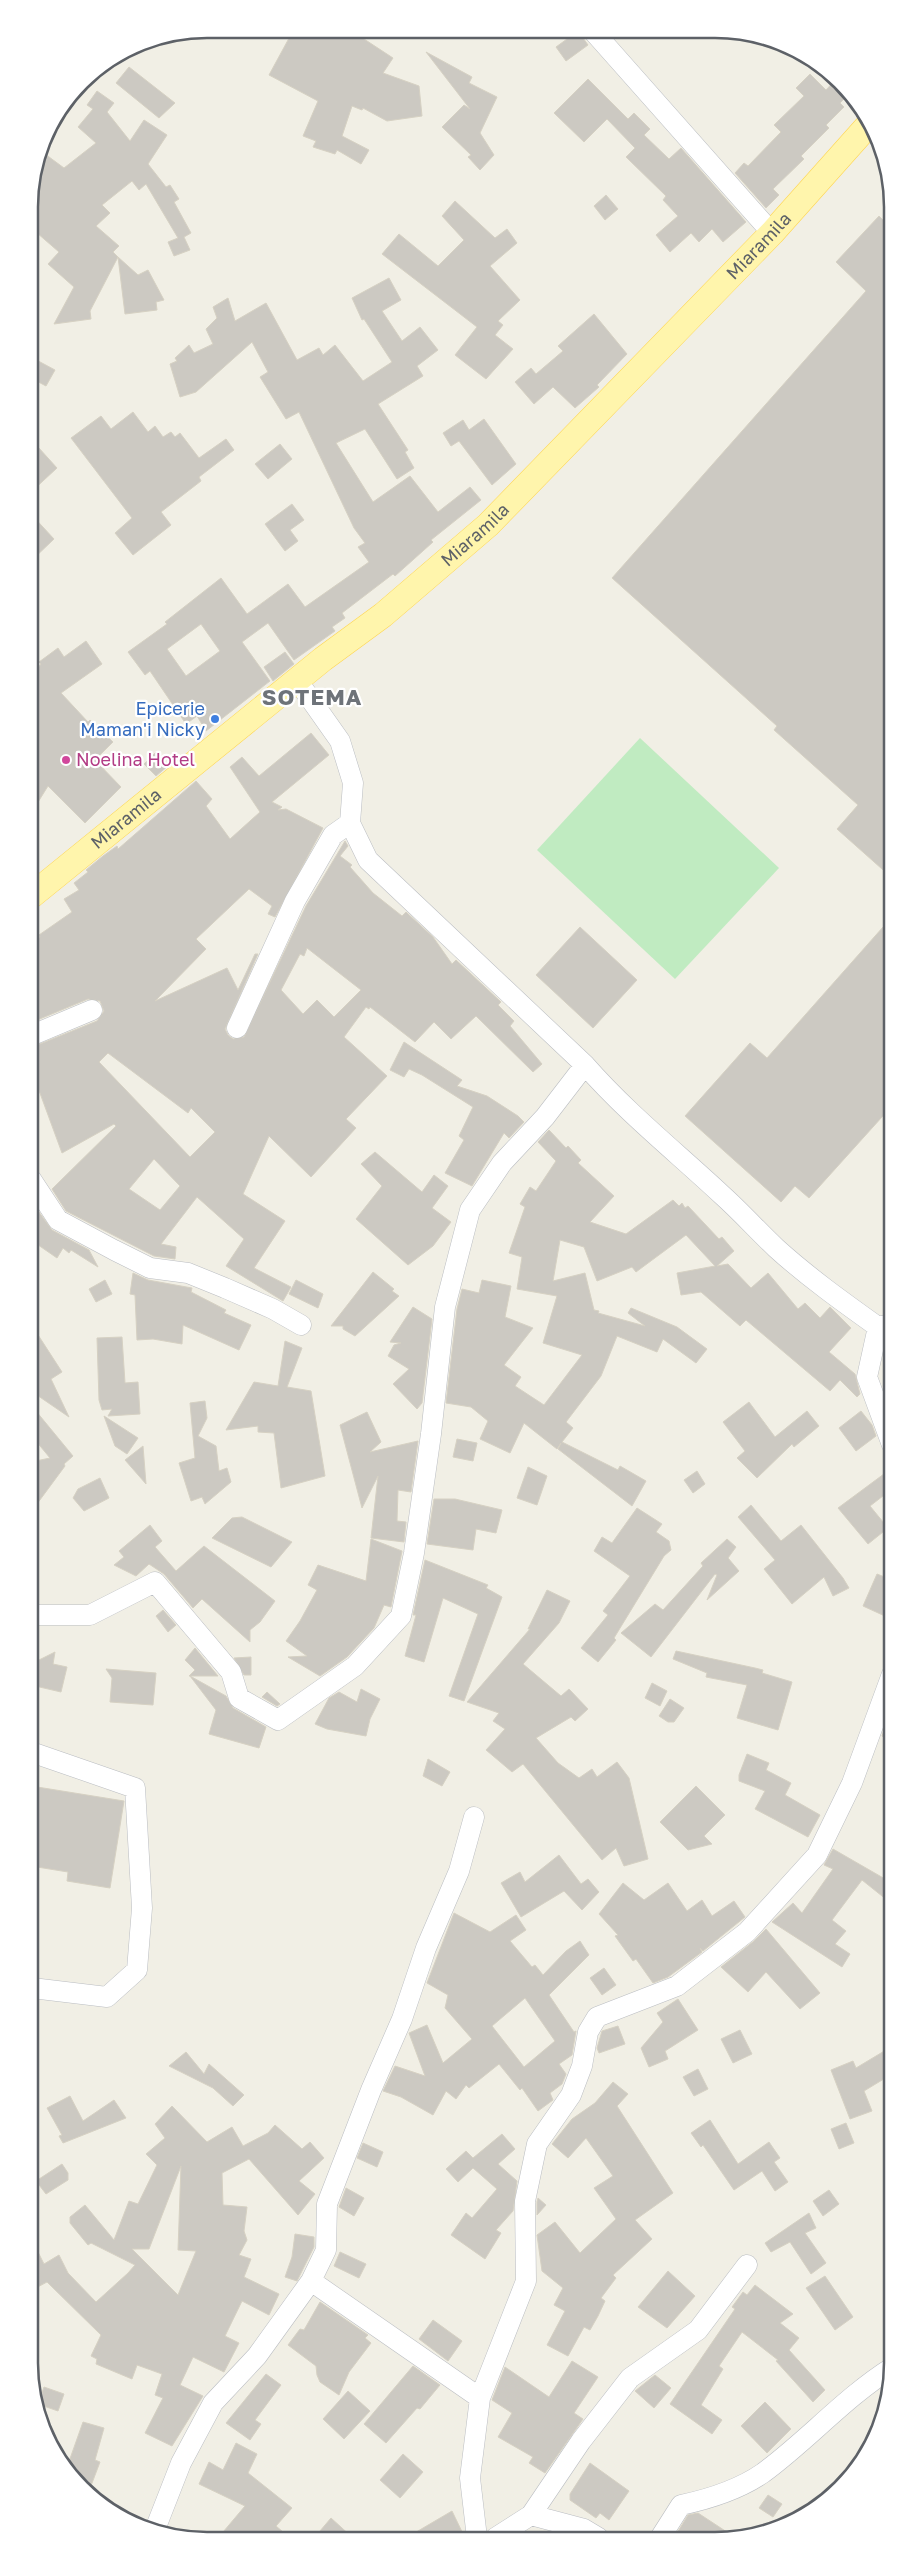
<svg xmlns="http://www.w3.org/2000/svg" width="922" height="2570" font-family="'Golos Text',sans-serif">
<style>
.green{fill:#c0ebc1}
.building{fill:#ccc9c2;stroke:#d6d1c3;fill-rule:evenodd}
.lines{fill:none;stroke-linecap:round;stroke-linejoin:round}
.minor-casing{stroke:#babdc2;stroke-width:21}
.major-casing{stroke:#ffd550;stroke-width:26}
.minor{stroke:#fff;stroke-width:20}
.major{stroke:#fff5ac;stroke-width:25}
.shop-dot{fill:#3f7fe0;stroke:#fff;stroke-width:2}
.hotel-dot{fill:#d1479c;stroke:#fff;stroke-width:2}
.labels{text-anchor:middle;stroke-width:4.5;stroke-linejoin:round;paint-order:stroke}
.street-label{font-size:18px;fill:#5d6167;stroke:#fff}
.shop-label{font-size:18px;fill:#366cbe;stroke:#fff;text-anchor:end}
.hotel-label{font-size:18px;fill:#b23c85;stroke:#fff;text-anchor:start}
.district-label{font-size:22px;font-weight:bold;letter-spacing:1px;fill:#6e7379;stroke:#fff}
.rim{fill:none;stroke:#5d6167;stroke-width:2.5}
</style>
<rect width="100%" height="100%" fill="#f1efe5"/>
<path class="green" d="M640 738 779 868 675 979 537 850Z"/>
<path class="building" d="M294 29 366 30 361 37 393 58 383 73 419 86 422 116 387 121 363 108 362 110 352 106 342 136 369 150 361 164 337 150 335 154 313 147 316 141 303 136 318 101 269 75Z
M578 31 588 45 566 61 556 47Z
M426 52 472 77 469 83 497 97 480 133 494 155 480 170 468 157 471 155 442 127 464 105 470 109Z
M129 67 175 103 159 118 116 83Z
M810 74 826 90 837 78 850 93 840 103 844 107 826 125 829 128 801 156 804 159 773 189 779 195 766 208 735 173 744 163 748 166 781 132 774 125 804 96 796 88Z
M588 79 628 119 634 113 650 129 644 135 669 159 681 148 746 222 723 242 712 229 699 242 691 233 670 252 656 235 678 216 663 200 666 196 626 157 635 148 607 119 584 142 554 113Z
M97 91 114 103 107 112 130 141 144 120 167 135 148 164 166 187 170 185 179 199 174 202 191 233 184 237 190 250 174 256 168 242 178 238 146 184 139 190 132 181 102 205 110 213 96 226 119 246 113 252 118 257 90 311 91 319 54 324 74 287 48 264 59 252 29 226V195L41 151 64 168 96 143 78 127 93 109 87 105Z
M606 195 618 209 605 220 594 206Z
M455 201 495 238 507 229 517 243 490 266 520 300 498 321 503 325 495 335 513 349 486 379 455 355 477 327 382 254 399 234 438 266 464 240 442 216Z
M879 216 890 227 891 877 837 829 858 805 774 730 777 726 612 578 866 291 836 262Z
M118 257 138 275 148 270 164 300 156 302 157 310 125 314Z
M389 278 401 300 382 311 402 341 420 327 438 350 417 366 423 376 378 404 408 450 405 452 414 468 397 479 365 429 336 443 373 502 410 476 438 512 470 487 481 500 431 540 433 542 395 576 393 574 342 613 345 618 332 627 335 631 294 660 268 623 242 642 270 681 206 731 197 716 186 724 150 671 145 675 128 652 167 624 165 622 221 578 247 614 288 584 305 607 369 562 358 547 365 543 354 528 299 412 286 419 260 377 268 372 252 342 196 392 180 397 170 364 177 361 175 358 189 345 194 353 213 344 206 329 217 318 213 307 228 298 235 321 266 303 297 360 319 348 323 355 335 345 363 381 392 362 364 319 362 320 352 298ZM201 624 220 651 186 676 167 649Z
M594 314 627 354 597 385 599 387 575 408 553 387 534 404 515 382 531 368 536 374 563 351 558 346Z
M29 356 55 370 46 386 29 377Z
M133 412 148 432 155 426 163 437 171 432 175 437 180 433 199 458 226 439 234 450 199 477 201 481 161 512 171 525 133 555 115 533 132 518 71 438 101 416 111 429Z
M484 419 516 464 492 485 459 441 451 446 443 433 463 420 469 430Z
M29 437 57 468 30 493V474Z
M280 444 292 459 268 479 255 464Z
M292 504 304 520 290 530 298 541 285 551 265 524Z
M30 513 54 539 30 562Z
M86 641 102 664 61 693 88 722 90 720 113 742 95 760 121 787 85 823 48 786 30 815V678L41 664 39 662 58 648 64 657Z
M285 652 294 664 273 681 264 667Z
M311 733 329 755 272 802 282 807 278 810 286 809 323 828 275 917 268 914 272 906 249 889 196 939 206 949 155 1001 227 968 238 990 255 954H258L225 1029 228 1035 233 1039 244 1037 306 906 345 841 348 846 340 856 352 865 350 867 373 893 402 916 406 912 433 937 452 964 456 960 501 1002 498 1005 514 1021 510 1026 542 1064 533 1072 476 1016 451 1039 434 1022 415 1042 370 1007 369 1009 366 1007 344 1037 387 1076 346 1119 356 1128 311 1177 269 1136 243 1194 285 1221 254 1268 291 1287 283 1301 226 1266 244 1239 197 1197 161 1244 176 1247 175 1259 154 1256 66 1211 52 1189 116 1126 114 1124 62 1153 30 1066V1048L97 1021 104 1011 100 1001 88 999 30 1023V945L40 937 39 935 72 912 64 899 79 890 74 883 88 872 86 870 103 856 117 846 118 849 196 781 212 799 206 806 230 839 260 812 230 767 242 757 259 776ZM307 948 361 990 334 1017 317 1000 303 1014 281 990 300 954 304 956ZM108 1053 188 1113 191 1108 215 1132 190 1157 99 1062ZM154 1159 180 1186 160 1210 129 1189Z
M156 752 169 765 156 776 144 764Z
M891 918V1107L809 1198 795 1186 781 1202 685 1116 750 1043 767 1058Z
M580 927 637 980 593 1028 536 975Z
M404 1042 462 1080 457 1086 487 1096 518 1116 524 1122 509 1138 504 1133 472 1186 445 1173 464 1140 459 1136 473 1107 422 1075 409 1069 404 1077 390 1070Z
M549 1130 566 1148 568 1146 581 1160 578 1163 614 1196 590 1222 626 1234 673 1200 679 1206 682 1203 685 1208 688 1206 719 1239 722 1237 734 1251 717 1266 728 1264 751 1288 768 1273 798 1309 805 1303 820 1318 830 1307 851 1328 829 1352 855 1374 860 1394 857 1397 840 1380 830 1391 746 1320 740 1326 701 1292 681 1295 677 1273 715 1266 686 1235 636 1272 632 1267 597 1281 584 1247 560 1240 553 1281 585 1273 594 1310 599 1311 598 1313 645 1326 628 1313 631 1308 677 1327 707 1349 696 1363 663 1339 657 1352 617 1336 601 1376 566 1422 573 1428 562 1442 618 1470 620 1466 646 1481 632 1506 558 1449 561 1443 557 1449 524 1423 510 1453 480 1439 488 1421 471 1407 446 1403 457 1309 462 1289 479 1293 482 1280 511 1286 505 1317 533 1328 504 1365 521 1377 515 1386 544 1405 582 1355 543 1343 557 1296 517 1289 522 1257 509 1253 525 1207 520 1204 530 1187 536 1191 556 1161 538 1142Z
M375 1152 422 1192 434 1175 448 1186 432 1208 451 1222 433 1246 408 1265 356 1219 382 1186 361 1164Z
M36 1208 52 1230 89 1250 98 1267 71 1250 69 1253 63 1248 57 1258 31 1240V1215Z
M373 1272 394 1289 392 1291 399 1296 355 1336 343 1329V1326H331Z
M133 1273 148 1280 192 1288 191 1292 226 1310 224 1313 251 1325 239 1350 183 1325 182 1344 153 1339 137 1340 135 1295 130 1294Z
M105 1280 112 1294 96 1302 89 1289Z
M296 1280 323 1294 318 1308 289 1294Z
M413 1307 432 1319 422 1403 417 1409 393 1384 409 1369 388 1356 394 1345 401 1343 390 1342Z
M31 1324 62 1372 51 1379 69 1417 31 1391Z
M122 1337 125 1383 138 1382 140 1414 108 1416 112 1409 102 1410 99 1400 97 1338Z
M285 1341 302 1348 287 1387 311 1391 325 1476 281 1488 274 1433 258 1432V1426L226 1430 254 1382 278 1386Z
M205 1401 207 1418 198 1436 216 1446 219 1471 227 1468 231 1482 205 1504 202 1497 191 1501 179 1463 195 1458 190 1403Z
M749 1402 775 1437 807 1411 819 1426 794 1447 792 1444 757 1478 737 1458 745 1451 723 1422Z
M31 1405 73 1456 64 1464 65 1466 31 1512V1462L50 1458 31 1435Z
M861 1411 872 1425 876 1436 856 1451 839 1428Z
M367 1412 381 1442 370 1452 418 1441 411 1492 398 1490 397 1521 406 1522 404 1542 371 1538 378 1476 362 1508 340 1425Z
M104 1416 138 1438 127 1454 115 1446Z
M457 1439 477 1443 473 1461 453 1457Z
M143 1446 146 1484 125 1460Z
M528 1467 547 1476 537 1505 517 1498Z
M892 1468V1489L870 1506 888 1528 868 1544 838 1508Z
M697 1471 705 1484 693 1493 684 1480Z
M100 1478 109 1498 84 1511 73 1498 78 1489Z
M434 1499H455L502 1510 496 1533 476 1529 473 1550 427 1544Z
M751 1505 781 1541 801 1525 843 1578 849 1588 833 1596 824 1577 792 1604 764 1569 775 1560 738 1517Z
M637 1508 662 1524 656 1532 669 1541 671 1550 664 1556 614 1638 616 1640 598 1662 581 1648 608 1615 603 1611 630 1576 594 1551 602 1537 612 1543Z
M242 1517 292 1542 271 1567 212 1538 232 1518Z
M150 1525 162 1541 155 1547 176 1571 204 1546 275 1601 260 1622 250 1630V1642L202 1599 193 1608 164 1574 149 1564 136 1576 114 1565 124 1557 119 1551Z
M371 1539 402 1551 391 1607 384 1605 374 1628 347 1657 320 1676 288 1657 307 1656 286 1641 300 1621 317 1590 308 1585 318 1565 366 1581Z
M727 1539 736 1547 728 1558 739 1571 707 1600 717 1575 715 1574 651 1657 621 1633 655 1604 663 1610 703 1566 701 1563Z
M425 1560 488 1585 486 1588 502 1597 464 1701 449 1696 478 1614 443 1598 424 1662 405 1656 416 1615H413Z
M877 1574 892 1580V1606L887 1617 863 1606Z
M547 1590 570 1601 559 1623 523 1664 561 1696 569 1689 588 1709 575 1721 571 1717 536 1738 558 1763 579 1778 592 1769 597 1777 617 1762 629 1778 648 1859 624 1866 616 1848 602 1860 523 1764 512 1772 486 1750 505 1729 493 1721 499 1713 467 1702 530 1629H528Z
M163 1610 176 1625 168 1632 156 1616Z
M195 1648 218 1676H189L195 1670 185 1660Z
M676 1651 755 1668 763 1670 762 1673 792 1682 778 1730 737 1718 747 1685 706 1677 707 1673 673 1659Z
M55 1652 53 1664 67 1667 61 1692 31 1685V1664Z
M251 1657V1675H244L234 1658Z
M106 1669 156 1673 153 1705 110 1702 112 1678Z
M190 1676 226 1696 233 1708 266 1727 259 1748 209 1734 216 1710Z
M652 1683 667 1691 660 1706 645 1698Z
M361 1689 380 1699 370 1719 366 1736 327 1729 315 1724 329 1698 339 1692 357 1702Z
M267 1692 280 1704 277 1706 262 1697Z
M670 1699 684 1708 674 1722H668L659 1716Z
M892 1709V1742L882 1736Z
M747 1754 769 1763 766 1770 791 1783 785 1795 820 1815 808 1837 755 1809 765 1791 739 1781V1775Z
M428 1759 450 1772 442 1786 423 1776Z
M31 1786 124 1801 110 1888 67 1881 68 1872 31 1866Z
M696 1786 725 1815 704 1836 712 1844 688 1850 660 1822Z
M833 1849 892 1883V1904L862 1880 832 1920 846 1931 835 1944 850 1954 842 1967 772 1922 793 1903 802 1913 833 1869 824 1865Z
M559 1855 581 1884 588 1879 599 1892 582 1910 564 1891 521 1917 501 1883 520 1872 525 1882Z
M623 1883 644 1900 668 1883 687 1911 702 1900 712 1916 734 1901 745 1917 703 1951 700 1948 702 1952 668 1977 653 1983 636 1959 633 1961 615 1936 618 1935 599 1914Z
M454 1913 490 1932 516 1915 526 1930 510 1941 532 1967 535 1965 543 1975 566 1951 580 1941 589 1955 549 1995 574 2032 576 2031 572 2055 559 2064 566 2074 562 2084 550 2093 553 2100 538 2111 522 2088 520 2090 499 2064 469 2088 466 2085 456 2099 446 2091 433 2115 401 2097 383 2091 395 2066 425 2076 409 2033 427 2025 443 2063 472 2039 445 2008 448 1995 427 1983ZM525 1998 555 2041 524 2067 492 2026Z
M766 1929 820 1993 800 2009 766 1972 748 1992 721 1967 754 1941Z
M604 1968 616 1985 602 1995 590 1978Z
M678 1999 698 2030 665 2051 668 2059 649 2067 641 2048 663 2022 657 2013Z
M618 2026 625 2044 599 2053 597 2048 602 2031Z
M740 2030 752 2054 733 2063 721 2039Z
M886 2050 892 2061V2074L864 2091 872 2111 850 2119 831 2070 853 2061 856 2068Z
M186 2052 204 2074 209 2064 244 2095 233 2106 213 2088 169 2066Z
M698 2069 708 2089 694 2096 683 2077Z
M613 2082 628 2094 617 2106 673 2193 635 2220 652 2239 613 2275 616 2278 601 2298 605 2301 598 2316 590 2330 584 2327 568 2356 547 2345 565 2311 554 2305 563 2288 542 2271 537 2235 555 2222 580 2253 616 2219 594 2188 613 2176 586 2138 568 2158 552 2144 572 2119 595 2103Z
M70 2096 83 2121 114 2100 126 2118 63 2143 59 2136 62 2135 47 2108Z
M172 2106 207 2142 232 2127 243 2146 268 2133 275 2125 302 2149 310 2142 324 2158 299 2181 315 2194 298 2215 249 2159 222 2173 223 2205 247 2207 244 2231 247 2240 239 2255 251 2259 244 2277 279 2294 269 2315 242 2301 225 2336 239 2343 224 2372 193 2357 180 2385 203 2396 172 2446 145 2433 163 2398 155 2395 162 2374 137 2365 132 2379 96 2364 97 2359 91 2356 101 2335 47 2282 32 2290V2240L44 2264 59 2255 68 2273 96 2302 128 2273 135 2265 91 2243 88 2245 70 2223V2217L85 2205 114 2240 129 2201 138 2204 157 2165 146 2154 165 2138 155 2124ZM181 2166 178 2250 196 2251 178 2295 132 2249H149Z
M710 2120 738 2164 769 2142 780 2158 774 2162 788 2182 775 2191 762 2171 734 2190 703 2145 701 2147 691 2133Z
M846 2123 854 2143 839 2149 831 2129Z
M502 2134 515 2149 498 2164 517 2181 513 2211 496 2230 501 2233 485 2259 451 2235 466 2213 472 2218 497 2189 473 2168 458 2182 446 2169 466 2151 473 2158Z
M363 2143 383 2152 377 2167 357 2158Z
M62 2164 68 2173V2180L46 2194 36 2181Z
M346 2188 364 2198 354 2216 339 2207Z
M829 2190 839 2204 823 2216 813 2201Z
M538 2198 546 2205 537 2215V2202Z
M809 2213 816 2228 805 2233 826 2263 811 2274 790 2242 771 2252 765 2243Z
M295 2234 314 2237V2247L297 2281 285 2277 292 2257Z
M340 2252 366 2264 359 2278 334 2266Z
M668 2271 695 2296 667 2328 638 2307Z
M825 2276 853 2317 835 2330 806 2288Z
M755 2285 793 2314 780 2323 799 2338 789 2350 825 2390 813 2402 776 2361 778 2360 742 2332 719 2366 723 2369 701 2405 722 2420 712 2434 670 2404 735 2309 732 2307 743 2292 747 2295Z
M320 2302 368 2335 365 2338 371 2343 349 2372 339 2395 320 2382 317 2375 316 2366 288 2345 300 2329 304 2330Z
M433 2320 462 2341 448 2361 419 2339Z
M572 2361 598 2377 574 2413 583 2419 545 2473 529 2463 533 2457 498 2437 512 2413 492 2400 505 2367 549 2397Z
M413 2366 440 2385 420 2409 417 2408 386 2443 364 2424Z
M266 2374 281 2385 255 2420 261 2424 250 2440 226 2423Z
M655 2375 671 2388 654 2408 635 2391Z
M44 2387 64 2394 58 2411 38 2404Z
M348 2391 370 2411 344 2439 323 2419Z
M765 2402 791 2429 767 2453 741 2426Z
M83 2422 104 2428 95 2460 100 2462 89 2491 79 2487 66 2470Z
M236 2443 257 2454 248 2473 292 2508 276 2526 290 2538H218L245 2506 199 2484 209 2462 223 2470Z
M403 2454 423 2472 400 2498 380 2480Z
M590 2463 629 2491 609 2520 600 2513 596 2518 570 2500V2494Z
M768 2495 782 2504 773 2517 759 2508Z
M452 2511 465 2538H406Z
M698 2513 736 2538H674L688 2515Z
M331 2518 353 2538H314Z"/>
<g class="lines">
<defs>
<path id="minor" d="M593 31 772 233
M297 680 340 741 353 783 350 823 368 860 585 1065C627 1113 676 1152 722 1195 741 1212 758 1231 776 1248 808 1277 843 1302 878 1327L891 1324
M237 1028 295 901 333 835 350 823
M30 1036 92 1010
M31 1179 58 1220 114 1250 150 1268 188 1273 225 1288 273 1309 301 1325
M878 1327 867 1377 892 1445
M31 1615H90L155 1582 231 1672 239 1698 278 1720 355 1666 401 1616 414 1553 431 1434 445 1307 470 1210 502 1163 545 1117 585 1065
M31 1752 135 1788 142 1908 137 1970 107 1997 32 1988
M311 2281 480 2398
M531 2515 581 2441 630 2378 698 2330 747 2265
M154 2532 181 2463 213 2403 257 2356 311 2281 326 2250 327 2204 371 2090 402 2019 426 1948 459 1871 474 1817
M477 2538 470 2478 480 2398 526 2281 525 2201 537 2144 571 2095 582 2066 588 2032 597 2017 677 1986 747 1932 817 1855 852 1783 892 1674
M495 2538 531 2515 584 2529 599 2538
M660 2538 681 2505C709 2499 740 2489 763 2473 808 2440 845 2397 893 2367"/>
<g id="major">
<path id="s1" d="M30 897 323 659 383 615 488 525 772 233 871 122"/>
</g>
</defs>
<use href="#minor" class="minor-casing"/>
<use href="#major" class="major-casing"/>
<use href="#minor" class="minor"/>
<use href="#major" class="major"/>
</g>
<circle class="shop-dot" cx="215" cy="719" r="5"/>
<circle class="hotel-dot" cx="66" cy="760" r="5"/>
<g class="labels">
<g class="street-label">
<text dy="6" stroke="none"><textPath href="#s1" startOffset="979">Miaramila</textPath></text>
<text dy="6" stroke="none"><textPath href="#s1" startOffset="574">Miaramila</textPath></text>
<text dy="6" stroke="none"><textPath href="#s1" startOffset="124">Miaramila</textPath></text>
</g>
<g class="shop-label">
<text x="205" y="715">Epicerie<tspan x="205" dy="21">Maman'i Nicky</tspan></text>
</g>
<g class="hotel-label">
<text x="76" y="766">Noelina Hotel</text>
</g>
<g class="district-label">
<text x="312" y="705">SOTEMA</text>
</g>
</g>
<path d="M0 0H922V2570H0ZM207 38H715A169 169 0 0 1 884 207V2363A169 169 0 0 1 715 2532H207A169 169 0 0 1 38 2363V207A169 169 0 0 1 207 38Z" fill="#fff" fill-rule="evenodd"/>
<path class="rim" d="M207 38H715A169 169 0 0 1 884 207V2363A169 169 0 0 1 715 2532H207A169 169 0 0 1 38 2363V207A169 169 0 0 1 207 38Z"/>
</svg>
